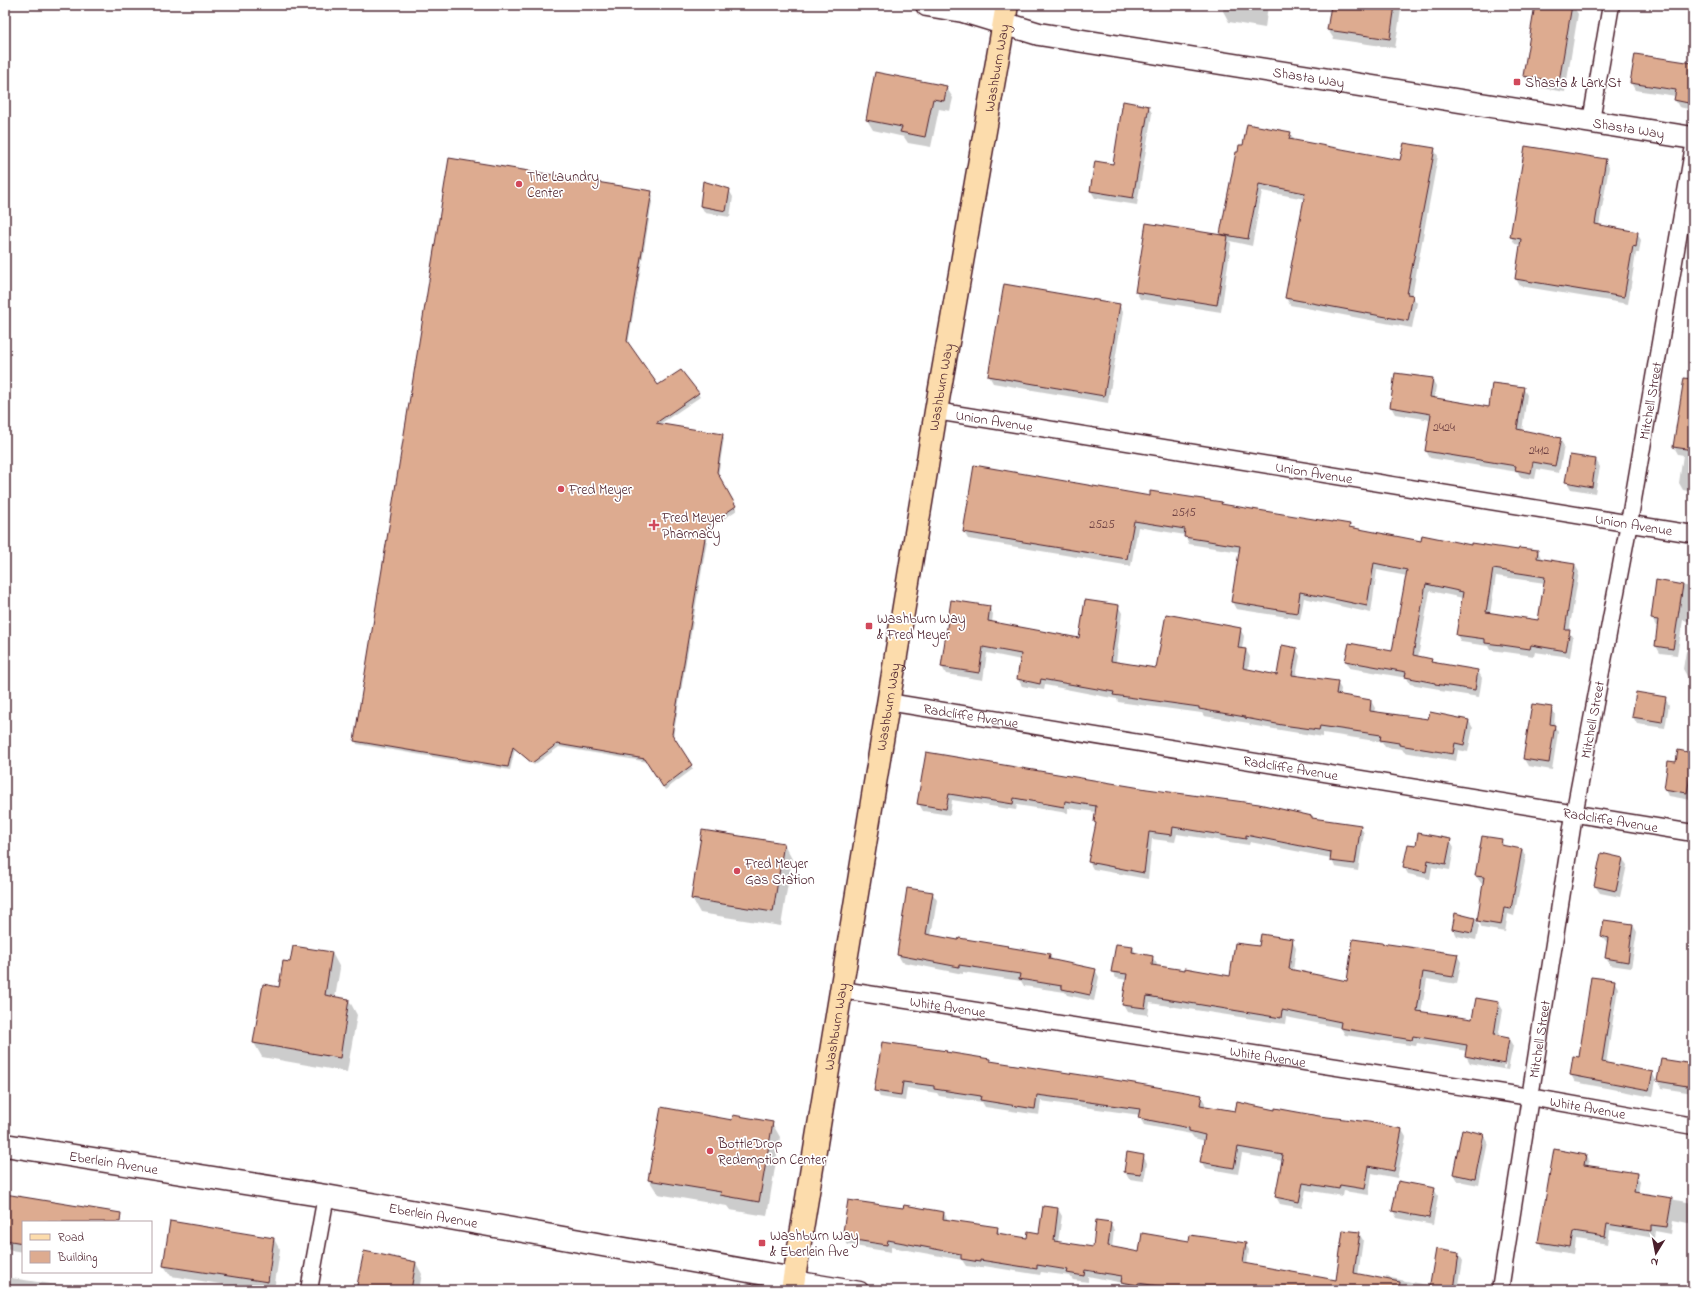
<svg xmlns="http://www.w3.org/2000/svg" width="1698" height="1295" font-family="'Indie Flower',sans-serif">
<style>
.shadow{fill:#0003;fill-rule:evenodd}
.building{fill:#ddab90;stroke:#4a1f2b;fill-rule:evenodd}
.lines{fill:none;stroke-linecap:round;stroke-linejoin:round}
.street-casing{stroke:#4a1f2b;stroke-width:19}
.secondary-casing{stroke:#4a1f2b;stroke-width:25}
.primary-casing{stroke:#4a1f2b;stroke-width:25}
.street{stroke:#fff;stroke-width:16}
.secondary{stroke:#fff;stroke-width:22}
.primary{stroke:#fcdcac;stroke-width:22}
.poi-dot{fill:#d1495b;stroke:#fff;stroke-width:1.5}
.labels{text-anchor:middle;stroke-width:3.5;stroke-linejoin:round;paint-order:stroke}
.number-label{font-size:12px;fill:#6f4244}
.street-label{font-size:14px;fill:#4a1f2b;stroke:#fff}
.poi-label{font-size:14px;fill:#4a1f2b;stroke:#fff;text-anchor:start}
</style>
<rect width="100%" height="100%" fill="#fff"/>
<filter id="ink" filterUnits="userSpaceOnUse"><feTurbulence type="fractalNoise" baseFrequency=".025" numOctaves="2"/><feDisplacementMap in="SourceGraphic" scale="8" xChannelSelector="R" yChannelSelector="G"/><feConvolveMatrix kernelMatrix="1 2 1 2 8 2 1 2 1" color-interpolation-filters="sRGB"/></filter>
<g filter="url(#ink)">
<path class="shadow" d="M1224 5H1268L1265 28 1229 22 1223 11Z
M1332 5H1398L1401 10 1395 48 1334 39 1328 30Z
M1536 5H1573L1578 14 1565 92 1530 86 1524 75Z
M1663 5H1693V11Z
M1635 56 1693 63V110L1679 107 1675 100 1676 96 1635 90 1631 83Z
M946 87 953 98 950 111 939 109 931 147 908 143 904 137 873 130 867 120Z
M1148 106 1152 113 1137 205 1095 198 1091 191 1114 165Z
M1290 133 1295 141 1401 161 1434 149 1438 156 1412 296 1417 303 1412 328 1290 305 1286 298 1305 199 1262 191 1252 246 1230 241 1231 244 1221 312 1140 299 1136 292 1223 237 1221 233Z
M1605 160 1609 167 1599 226 1637 233 1641 240 1639 253H1636L1628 304 1520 286 1516 279 1521 245 1515 244 1511 237Z
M729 190 733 197 730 217 705 213 701 206Z
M651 192 653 196 628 344 658 386 698 394 700 397 660 424 722 435 724 438 718 476 737 510 709 529 673 737 693 769 665 790 648 762 559 747 534 765 515 749 510 770 357 744 355 740Z
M1005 285 1119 305 1123 312 1108 403 993 383 989 376Z
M1693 367V492L1683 490 1679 483 1683 455 1678 454 1674 447Z
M1396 374 1432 379 1436 386 1434 399 1489 408 1523 388 1527 395 1522 431 1560 439 1564 446 1559 473 1537 469 1535 479 1520 477 1518 472 1430 458 1426 451 1431 420 1395 414 1391 407Z
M1596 460 1600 467 1595 493 1571 489 1567 482Z
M1150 497 1221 503 1222 506 1349 525 1351 528 1421 542 1519 551H1538L1542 560 1575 565 1579 572 1569 632 1573 638 1570 657 1535 652 1534 656 1506 652 1490 650 1488 646 1461 642 1457 635 1463 598 1430 591 1418 657 1431 660 1434 664 1478 671 1482 678 1479 697 1440 691 1439 689 1410 684 1407 678 1350 668 1346 661 1393 652 1407 576 1377 570 1371 613 1304 598 1300 619 1236 609 1232 602 1240 552 1189 544 1185 535 1138 527 1131 566 968 539 964 532ZM1496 576 1545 583 1539 621 1490 614Z
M1657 582 1693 587V622L1683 620 1677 655 1660 653 1656 646 1658 626H1656L1652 619Z
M1118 606 1122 613 1116 662 1157 669 1240 629 1244 636 1242 649 1246 650 1250 657 1248 670 1277 676 1296 649 1300 656 1296 677 1337 682 1341 689 1340 696 1371 701 1375 708 1374 713 1429 720 1469 721 1473 728 1468 752 1458 750 1456 761 1404 752 1402 749 1385 747 1382 742 1323 733V737L1250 725 1249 723 1204 716 1202 713 1118 702 1117 699 1045 685 1044 690 1022 686 1018 679 1021 660 987 653 983 680 946 674 942 667 989 607 993 614 992 623 1080 640Z
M1686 651 1693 653V677L1687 676 1683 669Z
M1665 698 1669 705 1665 728 1637 724 1633 717Z
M1551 707 1555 714 1554 725 1558 732 1552 770 1528 766 1524 759Z
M927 753 1360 826 1364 833 1358 871 1335 867 1331 858 1250 842 1249 845 1177 834 1175 842 1152 839 1148 879 1093 869 1089 862 1097 825 1095 822 1096 812 1068 808V813L1017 805 1016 810 952 800 950 815 923 811 919 804Z
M1693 754V786L1691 800 1669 796 1665 789 1669 762 1677 763Z
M5 767 7 785H5Z
M1450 840 1454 847 1450 870 1432 867 1430 879 1408 874 1404 867 1417 846Z
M1501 840 1505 847 1522 849 1526 857 1514 916 1508 914 1505 932 1482 928 1478 920 1484 884 1481 883 1476 876Z
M784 844 792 859 781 926 700 913 692 899Z
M1622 858 1627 865 1620 897 1600 893 1595 886Z
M932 893 937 900 931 936 959 942 1007 946 1008 949 1050 955 1053 961 1095 970 1099 977 1094 1001 1067 995 1065 992 1024 986 1021 981 963 972V974L902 962 898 955Z
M1475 918 1479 926 1476 940 1457 936 1453 929Z
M1633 925 1637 932 1631 968 1610 965 1606 958 1608 944 1602 936Z
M1292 940 1296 947 1293 971 1347 982 1457 955 1461 962 1457 984 1427 979 1421 1013 1473 1020 1499 1003 1503 1010 1498 1037 1509 1039 1513 1046 1508 1070 1470 1063 1466 1056 1467 1051 1417 1043 1416 1046 1345 1035 1341 1028 1286 1017 1285 1024 1150 1003 1148 1015 1127 1012 1123 1005 1127 980 1116 978 1112 971 1133 947 1136 954 1152 957 1157 964 1156 966 1231 977 1260 947ZM1507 1043H1509L1505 1069 1503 1068Z
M332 953 340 968 335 998 349 1000 357 1015 347 1072 262 1057 254 1043 291 963Z
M1614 981 1618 988 1606 1064 1652 1073 1656 1080 1653 1097 1575 1082 1571 1075Z
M946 1052 947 1053 991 1062 1201 1096 1205 1103V1107L1235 1112 1276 1111 1402 1130 1406 1137 1397 1178 1372 1173 1369 1195 1344 1191 1343 1196 1306 1190 1302 1208 1280 1204 1276 1197 1283 1161 1242 1154 1238 1174 1205 1168 1201 1161 1205 1141 1194 1138 1191 1134 1144 1125 1140 1118V1115L1041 1101 1039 1115 985 1107 982 1102 939 1096 937 1093 907 1088 905 1101 880 1097 876 1090Z
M1688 1059H1693V1093L1662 1088 1658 1081 1687 1065Z
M733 1121 772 1123 780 1137 767 1216 730 1210 727 1206 658 1194 649 1180Z
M1484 1135 1488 1142 1479 1185 1458 1181 1454 1174Z
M1585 1155 1589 1162 1588 1166 1636 1174 1640 1181 1638 1194 1693 1203V1224L1673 1220 1671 1234 1655 1231 1654 1238 1610 1230 1608 1244 1576 1239 1574 1254 1544 1249 1540 1242Z
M1143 1156 1147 1163 1144 1181 1129 1179 1125 1172Z
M1434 1189 1438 1196 1433 1225 1397 1218 1393 1211Z
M5 1195 100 1222H23V1252L5 1249Z
M904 1209 944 1213 948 1220 997 1228 1001 1235 1028 1239 1040 1234 1058 1209 1062 1216 1058 1242 1094 1248 1110 1223 1114 1230 1112 1248 1140 1253 1189 1242 1245 1243 1249 1250 1247 1265 1337 1281 1359 1233 1363 1240 1358 1275 1386 1280V1277L1431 1286 1459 1254 1463 1261 1458 1290H1134L1126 1289 1123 1283 1088 1276V1282L1073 1280 1070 1276 1041 1272 1040 1275 984 1266 983 1268 966 1266 962 1260 891 1247V1252L848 1245 843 1238Z
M274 1239 280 1250 274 1290H257L171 1276 164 1266Z
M416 1263 422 1274 419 1290H357Z
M5 1277 83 1289V1290H5Z
M492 1285 520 1290H491Z"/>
<path class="building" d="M1331 5H1395L1390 39 1327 30Z
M1535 5H1572L1559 82 1523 76Z
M1635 54 1693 63V104L1674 100 1676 90 1630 83Z
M875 72 947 86 944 101 933 99 925 137 900 132 902 127 866 120Z
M1123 101 1149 106 1133 198 1090 191 1095 161 1113 164Z
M1247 124 1291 132 1289 139 1400 160 1404 143 1435 148 1407 294 1413 295 1408 321 1285 298 1305 193 1259 184 1248 239 1220 234 1236 152H1238L1239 145H1243Z
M1525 146 1606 159 1595 224 1638 232 1636 247 1633 246 1624 297 1515 279 1521 239 1510 237Z
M449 158 652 191 627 341 658 385 681 370 699 393 656 423 723 434 717 472 736 506 707 526 672 734 692 765 663 787 645 759 557 744 532 763 513 747 508 767 354 741Z
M703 181 730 189 726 211 700 206Z
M1146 223 1228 236 1217 305 1135 292Z
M1004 284 1120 304 1104 396 988 376Z
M1395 373 1433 378 1430 397 1489 407 1492 383 1524 387 1517 429 1561 438 1555 466 1533 462 1531 473 1515 470 1516 466 1425 451 1431 414 1390 407Z
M1684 378 1693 379V450L1673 447Z
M1570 455 1596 459 1592 487 1565 482Z
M974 465 1150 496V491L1222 502 1221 504 1332 522V521L1350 524 1349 527 1421 541 1422 535 1471 545V543L1518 550 1519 548 1538 550 1537 558 1575 564 1565 630H1570L1566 651 1531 645 1530 649 1502 645 1485 643V639L1456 635 1463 592 1426 584 1413 655 1432 659 1431 662 1478 670 1475 690 1435 684V683L1405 677 1406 672 1345 661 1349 643 1392 651 1407 570 1374 563 1367 606 1300 592 1297 613 1231 602 1240 546 1184 537 1185 529 1134 521 1127 559 963 532ZM1493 569 1545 577 1538 620 1486 612Z
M1656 580 1683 585 1673 649 1655 646 1658 620 1651 619Z
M951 600 990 606 988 621 1079 638 1085 600 1119 605 1111 661 1156 668 1166 614 1241 628 1238 648 1246 649 1243 668 1277 675 1282 645 1297 648 1292 675 1338 681 1336 694 1371 700 1370 711 1428 719 1430 712 1469 720 1464 745 1455 743 1453 754 1399 745V743L1380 740 1381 735 1320 726 1319 730 1282 725 1245 718V717L1199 709V707L1113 695 1114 692 1041 679 1040 684 1017 679 1021 654 983 647 979 673 941 667Z
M1636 692 1666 697 1662 722 1632 717Z
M1532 704 1552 707 1550 724 1555 725 1549 763 1523 759Z
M1678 750 1693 753V776H1690L1687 793 1664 789 1668 761 1676 762Z
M926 752 1147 789 1259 804 1312 816V818L1361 825 1355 864 1330 861 1331 852 1246 835V839L1173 827 1172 835 1149 832 1144 873 1088 862 1096 823 1094 822 1096 806 1065 801 1064 807 1014 798 1013 804 949 794 946 809 917 804Z
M702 830 784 843 773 912 691 899Z
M1418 833 1451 839 1446 864 1428 860 1426 872 1403 867 1408 844 1416 845Z
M1482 836 1502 839 1501 845 1522 849 1511 909 1504 908 1501 925 1477 921 1484 877 1475 876Z
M1601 853 1623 858 1616 891 1594 886Z
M907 888 933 892 926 934 958 940 959 938 1008 946 1007 947 1050 954 1049 959 1096 969 1090 995 1062 989V986L1019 979 1020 974 959 965V967L897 955Z
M1455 913 1475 918 1472 933 1452 929Z
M1604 920 1633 924 1628 962 1605 958 1608 938 1601 936Z
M1261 934 1293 939 1289 969 1347 981 1353 939 1458 954 1453 977 1423 972 1417 1011 1472 1019 1476 998 1499 1002 1494 1035 1509 1038 1505 1064 1465 1056 1467 1045 1413 1036 1412 1040 1340 1028 1341 1022 1282 1010 1281 1018 1147 996 1145 1008 1122 1005 1127 974 1111 972 1116 944 1133 946 1132 952 1153 956 1152 965 1185 970V968L1230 976 1235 943 1259 946Z
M293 946 332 952 325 995 349 999 340 1058 253 1043 263 984 279 987 283 961 290 962Z
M1591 977 1615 980 1602 1062 1653 1072 1649 1090 1570 1075 1573 1056 1579 1057Z
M882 1042 947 1051 946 1052 990 1059V1061L1134 1083 1202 1095 1200 1105 1235 1111 1237 1102 1275 1110V1108L1319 1116 1369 1122 1402 1129 1394 1171 1369 1166 1365 1189 1340 1185 1339 1189 1303 1183 1299 1202 1275 1197 1283 1155 1238 1147 1234 1168 1200 1162 1205 1135 1189 1131V1128L1138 1118 1140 1109 1037 1095 1035 1109 980 1100 981 1096 934 1089V1086L903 1082 901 1095 874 1091Z
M1661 1059 1693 1064V1087L1657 1081Z
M661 1107 732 1120 733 1115 773 1122 759 1202 720 1195 721 1192 648 1180Z
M1462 1129 1484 1134 1475 1179 1453 1174Z
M1554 1149 1586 1155 1584 1165 1637 1173 1634 1192 1672 1198 1667 1227 1651 1225V1231L1607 1224 1605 1237 1573 1232 1570 1247 1538 1242Z
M1127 1152 1144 1155 1141 1174 1124 1172Z
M1398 1181 1435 1188 1429 1218 1392 1211Z
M5 1194 121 1213 120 1222H23V1243L5 1240Z
M848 1200 903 1208 904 1205 944 1212 943 1219 998 1227 997 1233 1027 1238 1028 1231 1039 1233 1043 1206 1058 1208 1054 1241 1093 1247 1096 1220 1111 1222 1108 1246 1139 1252 1142 1233 1189 1241 1190 1235 1246 1243 1243 1263 1336 1280 1343 1230 1360 1232 1354 1273 1400 1282 1399 1290H1185L1138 1283V1285L1121 1282 1122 1276 1085 1270 1084 1276 1067 1273 1068 1270 1037 1265V1269L980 1260V1262L961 1259V1254L888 1240 887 1245 842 1238Z
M170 1221 274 1238 268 1282 163 1266Z
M1436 1249 1459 1253 1454 1290H1429Z
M364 1251 416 1262 411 1290H356Z"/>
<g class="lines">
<defs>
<g id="street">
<path d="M1591 121 1611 5"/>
<path id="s1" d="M936 411 1693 534"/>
<path id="s2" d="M888 702 1693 833"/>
<path id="s3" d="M842 990 1530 1097 1693 1126"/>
<path d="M794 1279 860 1290"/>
<path d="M309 1290 326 1196"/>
<path id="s4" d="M1500 1290 1574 815 1629 523 1693 151"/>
</g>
<g id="secondary">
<path id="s5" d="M927 5 963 11 1039 34 1693 138"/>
<path id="s6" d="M5 1145 326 1196 794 1279"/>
</g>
<g id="primary">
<path id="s7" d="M792 1290 936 411 1007 5"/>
</g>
</defs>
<use href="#street" class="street-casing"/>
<use href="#secondary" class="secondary-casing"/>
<use href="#primary" class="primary-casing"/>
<use href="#street" class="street"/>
<use href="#secondary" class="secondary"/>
<use href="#primary" class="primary"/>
</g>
</g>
<g class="poi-dot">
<rect x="1513" y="78" width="8" height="8" rx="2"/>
<circle cx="519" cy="184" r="4"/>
<circle cx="561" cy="489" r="4"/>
<path d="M652 519h4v4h4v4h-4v4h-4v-4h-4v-4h4z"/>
<rect x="865" y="622" width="8" height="8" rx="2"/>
<circle cx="737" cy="871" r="4"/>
<circle cx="710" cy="1151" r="4"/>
<rect x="758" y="1239" width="8" height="8" rx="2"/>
</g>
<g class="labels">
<g class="number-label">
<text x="1444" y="431">2424</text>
<text x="1539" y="454">2412</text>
<text x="1184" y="516">2515</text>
<text x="1102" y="528">2525</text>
</g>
<g class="street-label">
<text dy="5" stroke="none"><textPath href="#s7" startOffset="1239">Washburn Way</textPath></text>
<text dy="5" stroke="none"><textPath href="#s5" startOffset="389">Shasta Way</textPath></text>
<text dy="5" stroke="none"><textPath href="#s5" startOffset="713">Shasta Way</textPath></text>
<text dy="5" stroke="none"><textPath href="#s7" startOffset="915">Washburn Way</textPath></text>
<text dy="5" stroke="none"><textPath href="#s4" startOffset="902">Mitchell Street</textPath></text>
<text dy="5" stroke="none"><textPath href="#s1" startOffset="59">Union Avenue</textPath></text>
<text dy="5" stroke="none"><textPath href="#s1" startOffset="383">Union Avenue</textPath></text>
<text dy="5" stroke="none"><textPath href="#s1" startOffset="707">Union Avenue</textPath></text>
<text dy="5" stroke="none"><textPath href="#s7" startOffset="591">Washburn Way</textPath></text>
<text dy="5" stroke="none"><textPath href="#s2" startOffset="84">Radcliffe Avenue</textPath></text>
<text dy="5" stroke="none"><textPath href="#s4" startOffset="578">Mitchell Street</textPath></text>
<text dy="5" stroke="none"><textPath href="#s2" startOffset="408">Radcliffe Avenue</textPath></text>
<text dy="5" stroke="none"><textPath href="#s2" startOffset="732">Radcliffe Avenue</textPath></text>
<text dy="5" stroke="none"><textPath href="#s3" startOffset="107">White Avenue</textPath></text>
<text dy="5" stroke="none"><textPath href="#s7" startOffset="267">Washburn Way</textPath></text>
<text dy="5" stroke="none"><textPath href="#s4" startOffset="254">Mitchell Street</textPath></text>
<text dy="5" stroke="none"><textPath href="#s3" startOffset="431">White Avenue</textPath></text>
<text dy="5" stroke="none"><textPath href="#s3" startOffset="755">White Avenue</textPath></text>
<text dy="5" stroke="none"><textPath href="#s6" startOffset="110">Eberlein Avenue</textPath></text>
<text dy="5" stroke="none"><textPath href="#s6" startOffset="434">Eberlein Avenue</textPath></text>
</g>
<g class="poi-label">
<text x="1525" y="87">Shasta &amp; Lark St</text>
<text x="527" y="181">The Laundry<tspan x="527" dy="16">Center</tspan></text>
<text x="569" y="494">Fred Meyer</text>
<text x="662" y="522">Fred Meyer<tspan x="662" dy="16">Pharmacy</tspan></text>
<text x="877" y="623">Washburn Way<tspan x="877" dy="16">&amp; Fred Meyer</tspan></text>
<text x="745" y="868">Fred Meyer<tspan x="745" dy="16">Gas Station</tspan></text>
<text x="718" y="1148">BottleDrop<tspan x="718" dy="16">Redemption Center</tspan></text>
<text x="770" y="1240">Washburn Way<tspan x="770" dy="16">&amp; Eberlein Ave</tspan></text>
</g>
</g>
<rect width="1698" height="1295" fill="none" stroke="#fff" stroke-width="20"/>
<rect x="10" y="10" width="1678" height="1275" fill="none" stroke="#4a1f2b" stroke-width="1.5" filter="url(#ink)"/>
<rect x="22" y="1221" width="130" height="52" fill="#ffffff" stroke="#b7a5aa"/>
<rect x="30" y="1234" width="20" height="6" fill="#fcdcac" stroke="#b7a5aa"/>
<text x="58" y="1241" font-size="12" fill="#4a1f2b">Road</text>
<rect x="30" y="1251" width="20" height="12" fill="#ddab90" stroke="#b7a5aa"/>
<text x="58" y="1261" font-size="12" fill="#4a1f2b">Building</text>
<g transform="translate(1656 1253) rotate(190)" stroke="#ffffff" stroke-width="3" paint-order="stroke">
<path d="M0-3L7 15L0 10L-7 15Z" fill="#4a1f2b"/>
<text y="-6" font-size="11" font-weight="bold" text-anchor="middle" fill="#4a1f2b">N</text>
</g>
</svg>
